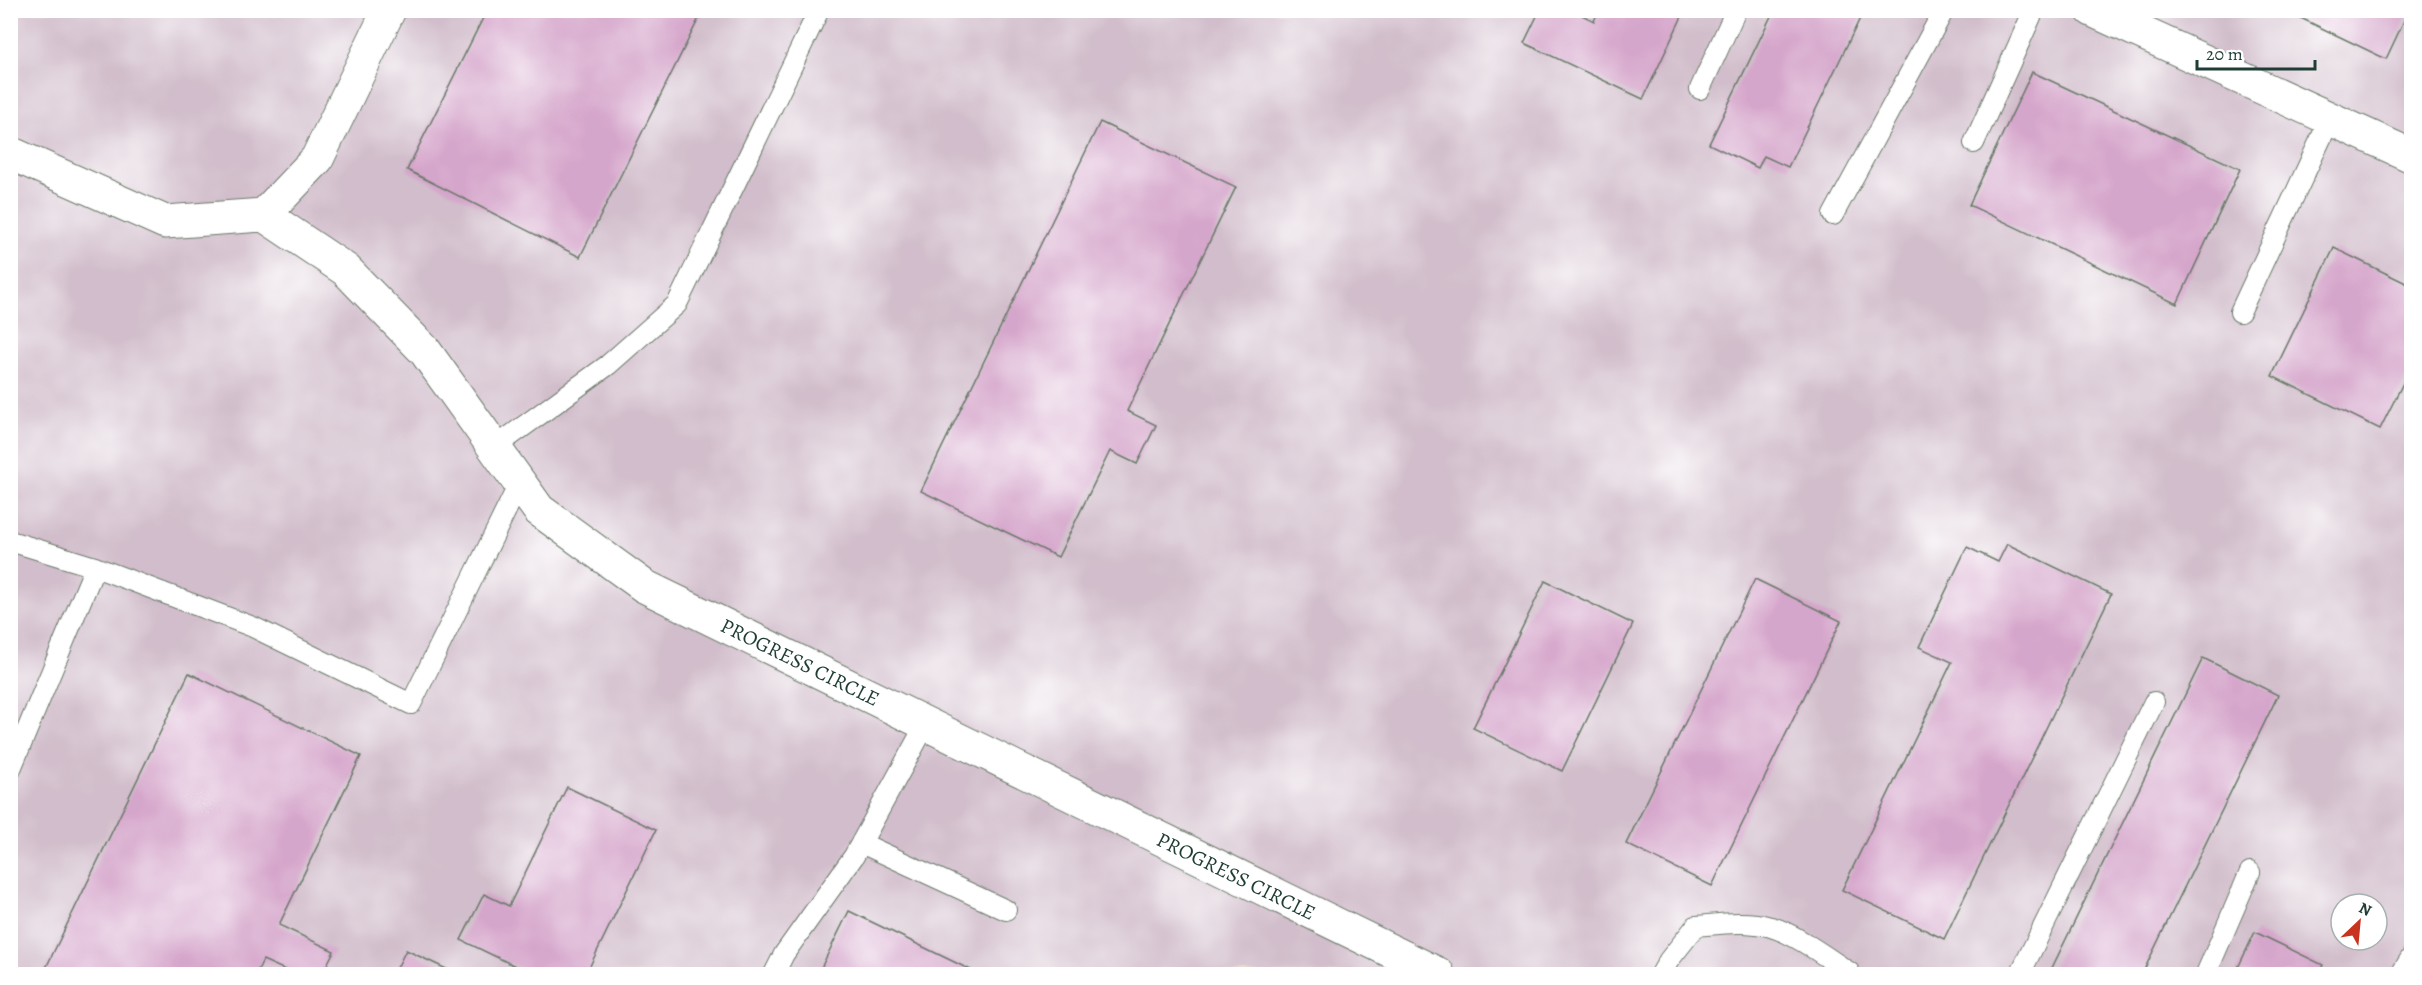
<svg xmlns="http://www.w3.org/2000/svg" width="2422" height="985" font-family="Alegreya,serif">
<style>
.industrial{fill:#d1bdcb;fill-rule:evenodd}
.building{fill:#d5a6cb}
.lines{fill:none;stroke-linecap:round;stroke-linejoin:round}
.service-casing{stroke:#687868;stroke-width:22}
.minor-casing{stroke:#687868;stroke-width:35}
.service{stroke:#fff;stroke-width:20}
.minor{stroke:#fff;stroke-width:33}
.labels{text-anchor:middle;stroke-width:4.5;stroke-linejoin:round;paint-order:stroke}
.street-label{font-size:21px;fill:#1f3d34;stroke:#fff}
</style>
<rect width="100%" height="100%" fill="#fff"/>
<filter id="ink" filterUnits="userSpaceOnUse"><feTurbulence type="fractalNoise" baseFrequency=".0167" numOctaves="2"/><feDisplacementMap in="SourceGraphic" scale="12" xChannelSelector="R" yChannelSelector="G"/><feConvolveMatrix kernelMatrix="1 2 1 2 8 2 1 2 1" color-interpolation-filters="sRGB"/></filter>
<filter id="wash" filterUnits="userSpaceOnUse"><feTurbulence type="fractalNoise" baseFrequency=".008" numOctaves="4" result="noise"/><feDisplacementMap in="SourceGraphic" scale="24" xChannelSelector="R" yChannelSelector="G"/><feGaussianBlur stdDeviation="1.35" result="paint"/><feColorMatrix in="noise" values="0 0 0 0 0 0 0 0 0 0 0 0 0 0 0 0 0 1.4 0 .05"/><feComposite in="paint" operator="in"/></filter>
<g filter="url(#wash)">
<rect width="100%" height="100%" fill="#f1e5ca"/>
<path class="industrial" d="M10 11H2411V974H11ZM2341 904H2377V940H2341Z"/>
<g id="blocks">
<path class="building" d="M487 10H703L580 257 407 170Z
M1540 10H1572L1594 21 1599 10H1685L1643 99 1524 43Z
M1774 10H1864L1788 167 1764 156 1758 168 1709 144Z
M2284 10H2409L2386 59Z
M2032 72 2240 169 2177 304 1969 205Z
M1100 122 1236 187 1127 411 1156 425 1137 464 1110 451 1058 557 921 491Z
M2334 248 2412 286V365L2380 429 2272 376Z
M2007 544 2111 594 1944 939 1842 890 1952 662 1919 647 1967 547 1998 562Z
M1755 579 1841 621 1712 886 1626 844Z
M1545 581 1633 624 1562 771 1473 728Z
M2203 658 2278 695 2142 974H2049Z
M189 673 361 756 279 925 334 951 322 974H294L263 960 256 974H43Z
M567 787 656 830 586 974H532L461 940 484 894 509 906Z
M849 911 979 974H818Z
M2255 932 2323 965 2318 974H2235Z
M406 950 457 974H394Z"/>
</g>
</g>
<g filter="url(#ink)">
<use href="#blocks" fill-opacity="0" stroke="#687868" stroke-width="1.5"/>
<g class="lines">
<defs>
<path id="service" d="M1700 89 1736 10
M1974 143 2034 10
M1833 215 1944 10
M2240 312 2330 119
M495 447 608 365 677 304 819 10
M10 541 95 567 253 627 411 704 520 482
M10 771 95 567
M861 843 1006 910
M774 974 784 954 854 856 926 724
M1661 974 1669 960 1696 926C1720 924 1747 920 1771 927 1794 933 1829 959 1849 972V974
M2020 974 2154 702
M2206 974 2250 872
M2401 974 2412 956"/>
<path id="minor" d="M2092 10 2412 156
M10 153 165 222 264 215 317 159 389 10
M264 215 346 270 425 351 539 510 644 586 1438 974"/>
</defs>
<use href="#service" class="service-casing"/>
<use href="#minor" class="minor-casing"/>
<use href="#service" class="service"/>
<use href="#minor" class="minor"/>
</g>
</g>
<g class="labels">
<g class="street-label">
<text transform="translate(800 662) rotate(26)" y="7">PROGRESS CIRCLE</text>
<text transform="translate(1236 876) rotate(26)" y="7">PROGRESS CIRCLE</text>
</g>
</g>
<rect width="2422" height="985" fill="none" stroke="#fff" stroke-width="36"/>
<g transform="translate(2359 922) rotate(26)"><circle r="28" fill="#ffffff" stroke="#a5b1ae" stroke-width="1.5"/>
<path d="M0-4.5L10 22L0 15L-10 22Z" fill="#c8321e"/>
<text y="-9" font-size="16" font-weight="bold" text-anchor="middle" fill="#1f3d34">N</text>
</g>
<path d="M2197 60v9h118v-9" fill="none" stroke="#1f3d34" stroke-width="3"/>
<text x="2206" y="60" font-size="18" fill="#1f3d34" stroke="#ffffff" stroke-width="4.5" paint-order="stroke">20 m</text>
</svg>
